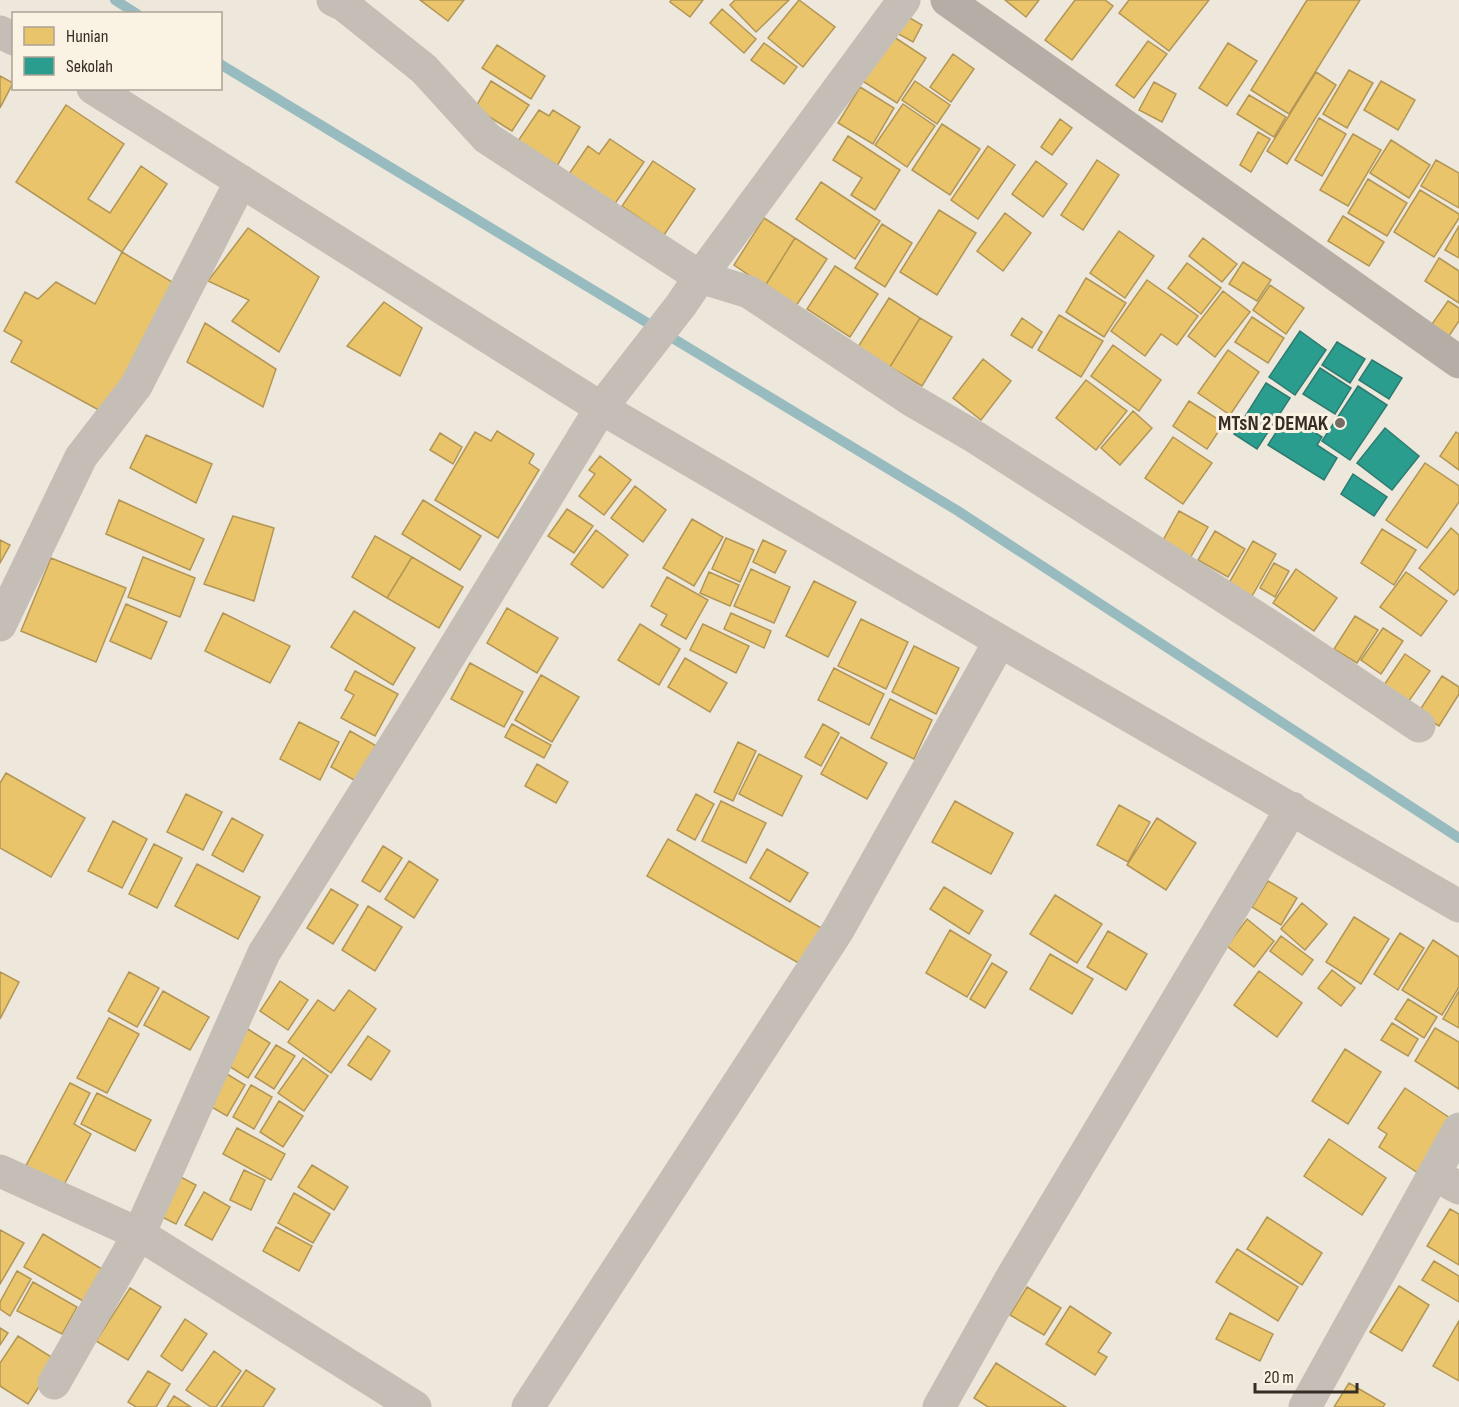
<svg xmlns="http://www.w3.org/2000/svg" width="1459" height="1407" font-family="'Sofia Sans Condensed',sans-serif">
<style>
.homes{fill:#e9c46a;stroke:#b39655;stroke-width:1.5}
.schools{fill:#2a9d8f;stroke:#2d7b6f;stroke-width:1.5}
.lines{fill:none;stroke-linecap:round;stroke-linejoin:round}
.stream{stroke:#98bbbf;stroke-width:10}
.street{stroke:#c4beb6;stroke-width:33}
.secondary{stroke:#b5aea6;stroke-width:33}
.poi-dot{fill:#756d65;stroke:#faf2e2;stroke-width:2}
.labels{text-anchor:middle;stroke-width:6;stroke-linejoin:round;paint-order:stroke}
.poi-label{font-size:21px;font-weight:bold;fill:#352c25;stroke:#faf2e2;text-anchor:end}
</style>
<rect width="100%" height="100%" fill="#ede7dc"/>
<path class="homes" d="M420 0H464L448 21Z
M671 0H703L690 17 670 2Z
M735 0H789L756 32 730 5Z
M799 0 835 27 803 67 768 38Z
M1005 0H1039L1026 17Z
M1075 0H1105L1113 6 1072 60 1045 40Z
M1129 0H1209L1169 51 1119 13Z
M1307 0H1360L1289 114 1251 90Z
M722 9 756 39 744 53 710 23Z
M903 14 922 25 913 42 893 31Z
M891 35 926 58 897 103 861 80Z
M1148 41 1167 54 1134 98 1116 85Z
M764 43 797 67 784 84 751 60Z
M1228 43 1257 61 1227 106 1199 88Z
M497 45 545 76 531 99 482 68Z
M953 54 974 69 951 102 930 87Z
M1349 70 1373 83 1347 128 1323 114Z
M1316 72 1336 85 1287 164 1267 151Z
M0 76 13 83 0 108Z
M491 81 529 105 512 131 475 108Z
M915 81 950 105 937 124 902 100Z
M1381 81 1415 100 1398 130 1364 110Z
M1154 82 1176 94 1162 122 1139 110Z
M860 87 894 108 873 144 838 123Z
M1249 95 1286 117 1274 137 1237 114Z
M903 104 935 126 907 167 875 145Z
M66 105 124 144 88 199 110 213 141 166 167 184 122 252 16 182Z
M539 110 549 116 553 110 580 127 557 166 518 141Z
M1319 118 1346 134 1322 176 1295 160Z
M1060 119 1072 128 1052 155 1041 147Z
M942 124 980 149 950 195 912 170Z
M1258 132 1270 139 1251 172 1240 165Z
M1353 134 1381 150 1348 206 1320 190Z
M848 136 900 170 875 210 851 195 862 178 833 160Z
M610 139 644 162 614 205 569 174 588 146 599 154Z
M1391 140 1430 165 1409 198 1370 173Z
M988 146 1015 165 978 219 951 200Z
M1097 160 1119 175 1083 230 1061 215Z
M1436 160 1459 173V208L1421 186Z
M653 161 695 189 664 235 622 206Z
M1036 161 1067 184 1043 217 1012 194Z
M1368 179 1407 203 1387 236 1348 213Z
M821 182 880 221 855 259 796 219Z
M1420 190 1459 214V218L1434 257 1394 232Z
M939 210 976 233 937 295 900 272Z
M1005 213 1031 233 1003 271 977 251Z
M1343 216 1384 242 1369 266 1328 241Z
M764 218 795 238 765 286 734 265Z
M882 224 912 243 885 287 855 268Z
M1459 226V258L1445 250Z
M248 228 319 277 279 352 232 321 249 300 208 281Z
M1119 231 1154 256 1125 298 1090 273Z
M795 238 827 259 796 306 765 286Z
M1203 238 1237 264 1222 282 1189 256Z
M122 252 177 285 106 414 11 362 22 341 4 331 25 292 38 299 56 282 95 304Z
M1439 258 1459 271V303L1425 281Z
M1243 262 1271 280 1257 301 1229 284Z
M1187 263 1221 288 1201 314 1168 288Z
M835 266 878 294 850 337 807 309Z
M1086 278 1126 303 1104 337 1066 312Z
M1147 280 1198 316 1177 345 1161 334 1145 356 1111 331Z
M1270 285 1304 308 1286 334 1253 310Z
M1223 291 1250 312 1215 357 1188 336Z
M889 298 920 318 890 367 858 347Z
M1448 301 1459 308V321L1447 339 1430 327Z
M384 302 422 328 400 376 347 346Z
M1059 315 1103 341 1081 377 1038 350Z
M1252 317 1284 338 1268 363 1235 342Z
M920 318 952 337 922 386 890 367Z
M1022 318 1042 332 1032 348 1011 335Z
M205 323 276 369 263 407 187 362Z
M1113 345 1161 380 1139 411 1091 376Z
M1228 350 1259 372 1230 415 1198 393Z
M983 359 1011 381 981 420 953 398Z
M1086 380 1127 411 1096 450 1056 418Z
M1189 401 1224 423 1207 449 1173 426Z
M1133 411 1152 428 1120 465 1101 448Z
M497 431 534 454 529 463 539 470 498 538 435 500 475 432 491 441Z
M1456 432 1459 434V470L1440 456Z
M440 433 462 447 453 464 430 450Z
M146 435 212 464 196 503 130 468Z
M1173 437 1212 463 1183 504 1145 478Z
M600 456 631 480 604 515 579 496 595 474 589 470Z
M1425 463 1459 486V502L1427 548 1386 520Z
M635 486 666 510 643 542 611 518Z
M119 500 204 539 190 570 106 534Z
M423 500 481 536 460 570 402 534Z
M567 509 593 526 574 553 548 536Z
M1179 511 1208 527 1189 560 1161 544Z
M233 516 274 528 254 601 204 584Z
M692 519 723 537 694 586 663 568Z
M1451 528 1459 535V589L1454 595 1419 568Z
M1382 529 1416 550 1394 585 1361 563Z
M596 530 628 555 603 588 571 564Z
M1215 531 1245 549 1228 577 1198 560Z
M375 536 412 557 387 598 352 577Z
M726 538 754 550 740 582 712 569Z
M0 540 10 545 0 563Z
M763 540 786 551 775 573 753 562Z
M1253 541 1276 554 1252 596 1229 583Z
M143 557 195 578 180 617 128 597Z
M412 557 463 587 439 628 387 598Z
M51 558 126 588 96 662 21 631Z
M1274 563 1289 571 1275 597 1260 588Z
M751 569 790 587 774 623 734 606Z
M1296 569 1337 598 1314 631 1273 603Z
M709 572 739 585 730 606 700 593Z
M1406 572 1447 601 1421 636 1380 607Z
M667 577 708 600 686 639 661 625 667 615 651 606Z
M814 581 856 602 828 657 786 636Z
M126 604 167 622 151 659 110 641Z
M507 608 558 638 537 673 487 643Z
M354 611 415 648 393 685 331 647Z
M223 613 290 646 270 683 205 651Z
M731 613 771 631 764 648 724 629Z
M1355 616 1378 630 1357 663 1334 649Z
M861 619 908 642 886 689 838 666Z
M640 624 680 649 659 685 618 660Z
M703 624 749 646 736 673 690 650Z
M1383 628 1403 641 1381 674 1361 660Z
M914 646 959 668 936 714 892 692Z
M1405 654 1430 671 1406 705 1382 688Z
M685 658 727 683 710 712 668 687Z
M470 663 523 692 504 727 451 699Z
M834 668 884 694 869 725 818 700Z
M355 671 398 694 375 736 341 718 354 695 345 690Z
M541 675 579 697 552 742 515 720Z
M1442 676 1459 687V694L1439 726 1418 713Z
M890 699 932 720 914 759 871 738Z
M299 722 339 742 320 780 280 759Z
M512 724 551 745 544 758 505 737Z
M823 724 839 733 821 766 805 757Z
M350 731 380 748 361 784 331 767Z
M841 737 887 763 867 799 821 774Z
M738 742 756 751 733 801 714 792Z
M759 754 802 776 782 816 739 794Z
M537 764 568 782 556 803 525 786Z
M6 773 85 818 51 877 0 848V783Z
M186 794 222 812 203 850 167 832Z
M696 794 714 804 695 840 677 830Z
M721 801 766 823 746 863 702 841Z
M955 801 1013 833 991 874 932 842Z
M1119 805 1150 822 1128 862 1097 845Z
M232 818 263 835 243 872 212 855Z
M1157 818 1196 843 1166 890 1127 865Z
M113 821 147 839 122 888 88 871Z
M668 839 823 929 802 965 647 876Z
M154 844 182 858 157 908 129 894Z
M383 846 402 858 380 892 362 881Z
M767 849 808 873 790 902 750 878Z
M409 861 438 880 414 918 385 899Z
M197 864 260 897 238 939 175 906Z
M1268 881 1297 898 1281 925 1252 907Z
M944 887 983 911 969 934 930 909Z
M331 889 358 905 333 944 307 928Z
M1055 895 1102 924 1077 963 1030 934Z
M1302 903 1327 924 1305 950 1281 929Z
M368 906 402 927 375 971 342 950Z
M1354 917 1389 939 1361 984 1326 962Z
M1247 919 1274 941 1254 967 1227 946Z
M950 930 991 955 967 997 926 973Z
M1108 931 1147 954 1126 990 1087 967Z
M1400 933 1424 948 1398 990 1374 974Z
M1281 936 1313 960 1302 975 1270 951Z
M1433 940 1459 957V987L1442 1015 1402 990Z
M1050 954 1093 979 1072 1014 1030 989Z
M992 963 1007 972 985 1008 970 999Z
M1332 970 1355 988 1341 1006 1318 988Z
M1259 971 1302 1003 1277 1037 1234 1005Z
M0 972 19 982 0 1019Z
M129 972 159 988 137 1027 108 1011Z
M280 981 308 1000 288 1030 260 1011Z
M349 990 376 1009 331 1073 288 1042 318 1000 334 1011Z
M163 991 209 1017 190 1050 144 1025Z
M1459 991V1028L1443 1019Z
M1408 999 1437 1017 1424 1038 1395 1019Z
M109 1018 139 1034 107 1093 77 1078Z
M1392 1023 1418 1039 1408 1056 1381 1040Z
M246 1028 270 1043 248 1078 224 1063Z
M1435 1028 1459 1042V1089L1415 1061Z
M368 1036 390 1051 371 1080 348 1065Z
M276 1045 295 1056 274 1089 255 1077Z
M1345 1049 1381 1072 1348 1124 1312 1101Z
M303 1058 328 1076 304 1111 278 1093Z
M222 1071 245 1085 227 1116 203 1102Z
M70 1083 90 1093 74 1124 91 1134 59 1194 21 1175Z
M251 1085 272 1097 254 1129 233 1117Z
M1405 1088 1456 1122 1421 1175 1379 1147 1387 1134 1378 1128Z
M97 1093 151 1120 135 1151 81 1124Z
M279 1101 303 1116 283 1147 260 1132Z
M237 1128 285 1154 271 1180 223 1154Z
M1329 1139 1386 1178 1362 1215 1304 1176Z
M312 1165 348 1187 334 1210 298 1187Z
M244 1170 265 1180 251 1210 230 1200Z
M173 1173 196 1185 176 1224 152 1212Z
M204 1192 230 1207 212 1240 185 1225Z
M294 1193 330 1214 313 1243 278 1223Z
M1450 1209 1459 1214V1265L1427 1246Z
M1267 1217 1322 1253 1302 1285 1247 1249Z
M276 1227 312 1246 299 1271 263 1251Z
M0 1230 24 1243 0 1284Z
M43 1234 102 1269 83 1301 24 1267Z
M1237 1249 1298 1287 1278 1321 1216 1282Z
M1434 1261 1459 1276V1302L1422 1280Z
M17 1271 31 1279 10 1316 0 1309V1302Z
M33 1282 77 1307 62 1334 17 1311Z
M1399 1286 1429 1305 1402 1351 1370 1332Z
M1027 1287 1061 1308 1044 1335 1010 1315Z
M130 1288 161 1307 128 1360 96 1341Z
M1070 1306 1111 1333 1098 1352 1107 1357 1095 1375 1046 1344Z
M1230 1313 1273 1334 1260 1361 1216 1339Z
M185 1319 207 1334 182 1371 161 1356Z
M1459 1321V1381L1433 1366Z
M0 1328 8 1333 0 1345Z
M18 1336 56 1360 28 1404 0 1386V1363Z
M214 1351 241 1371 216 1407H211L186 1390Z
M996 1363 1066 1407H988L974 1398Z
M246 1370 275 1389 263 1407H221Z
M148 1371 170 1384 156 1407H136L128 1402Z
M1349 1383 1385 1404 1383 1407H1334Z
M174 1396 191 1407H167Z"/>
<path class="schools" d="M1300 331 1326 350 1295 395 1269 377Z
M1337 342 1365 359 1350 383 1322 365Z
M1372 360 1402 378 1389 399 1359 380Z
M1320 368 1351 388 1335 414 1303 394Z
M1266 383 1290 398 1257 449 1234 434Z
M1358 386 1387 405 1350 460 1322 441Z
M1287 415 1322 437 1317 445 1337 458 1324 480 1268 445Z
M1385 428 1419 456 1392 490 1357 463Z
M1353 474 1387 497 1374 516 1341 494Z"/>
<g class="lines">
<path class="stream" d="M115 0 137 14
M220 64 958 511 1459 838"/>
<path class="street" d="M333 0 344 5 424 69 487 138 700 277 749 292 913 401 975 437 1273 628 1419 726
M0 32 14 39
M93 88 601 408 1000 641 1459 906
M0 625 81 457 136 386 241 181
M0 1171 139 1234 415 1407
M1435 1175 1459 1188
M54 1383 139 1234 264 953 414 714 601 408 681 305 700 277 904 0
M528 1407 838 930 1000 641
M939 1407 1012 1277 1292 808
M1305 1407 1459 1129"/>
<path class="secondary" d="M947 0 1459 362"/>
</g>
<circle class="poi-dot" cx="1340" cy="423" r="6"/>
<g class="labels">
<g class="poi-label">
<text x="1328" y="430">MTsN 2 DEMAK</text>
</g>
</g>
<rect x="12" y="12" width="210" height="78" fill="#faf2e2" stroke="#aba396" stroke-width="1.5"/>
<rect x="24" y="27" width="30" height="18" fill="#e9c46a" stroke="#aba396" stroke-width="1.5"/>
<text x="66" y="42" font-size="18" fill="#352c25">Hunian</text>
<rect x="24" y="57" width="30" height="18" fill="#2a9d8f" stroke="#aba396" stroke-width="1.5"/>
<text x="66" y="72" font-size="18" fill="#352c25">Sekolah</text>
<path d="M1255 1383v9h102v-9" fill="none" stroke="#352c25" stroke-width="3"/>
<text x="1264" y="1383" font-size="18" fill="#352c25" stroke="#faf2e2" stroke-width="4.5" paint-order="stroke">20 m</text>
</svg>
